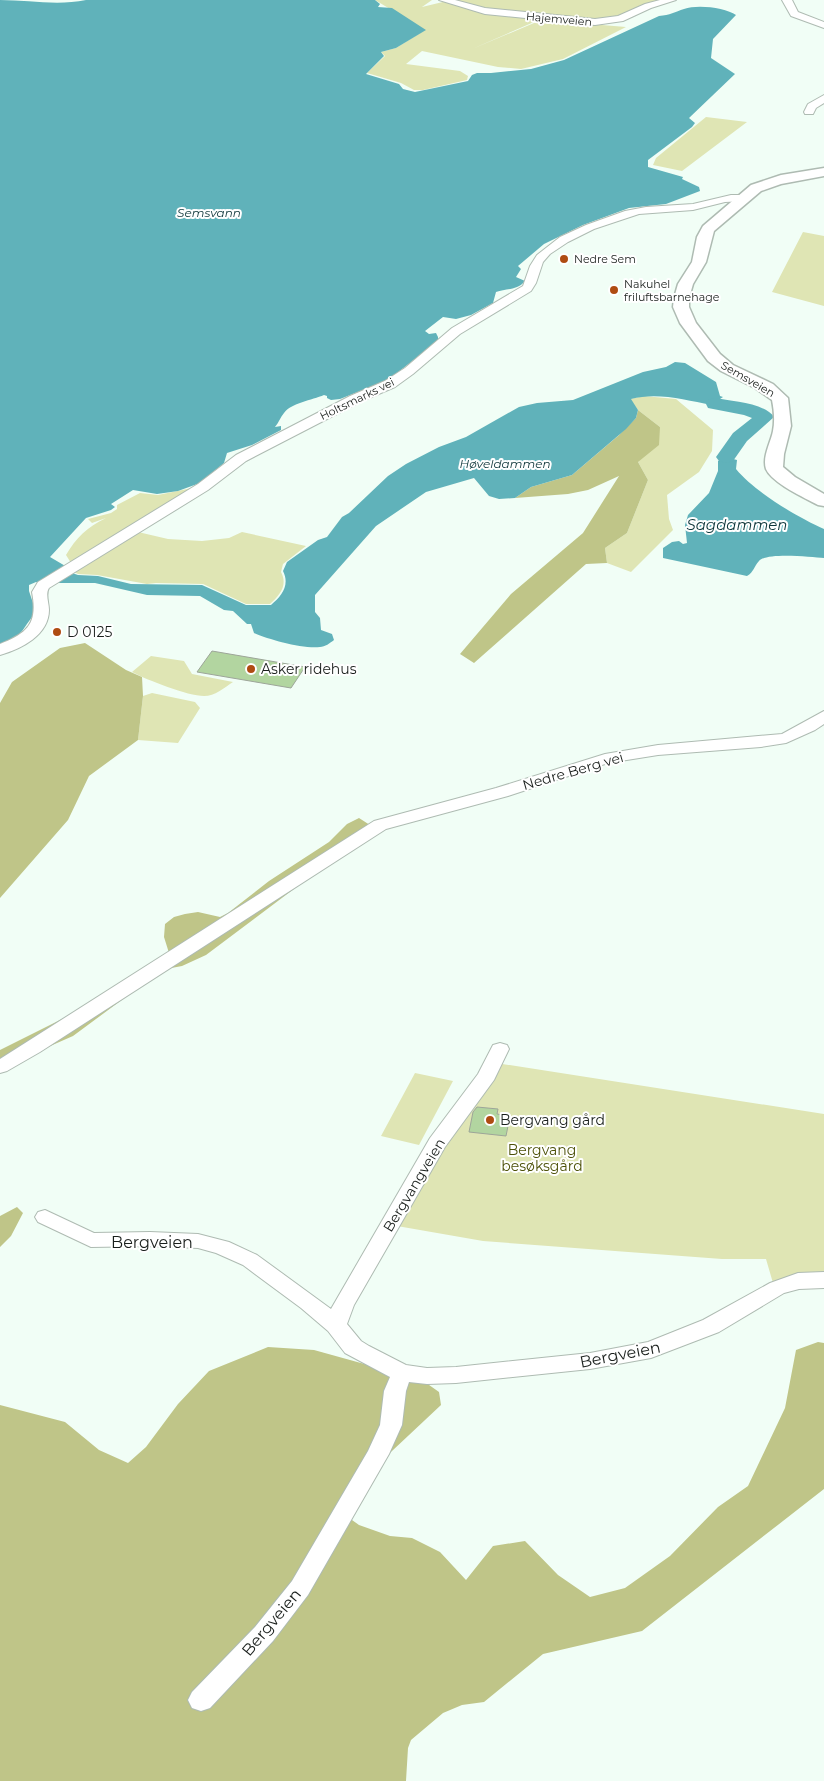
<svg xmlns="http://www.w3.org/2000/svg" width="824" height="1781" font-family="Montserrat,sans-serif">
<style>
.green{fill:#dfe5b4}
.forest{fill:#bfc588}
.water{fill:#60b2ba}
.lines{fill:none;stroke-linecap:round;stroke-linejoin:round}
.river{fill:#60b2ba;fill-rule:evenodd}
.building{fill:#b2d5a0;stroke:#9da599}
.minor-casing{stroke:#aebbb2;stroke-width:2}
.major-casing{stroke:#aebbb2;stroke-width:3}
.minor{fill:#fff;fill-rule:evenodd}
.major{fill:#fff;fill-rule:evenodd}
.poi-dot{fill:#af4c12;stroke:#fff;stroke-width:2}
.labels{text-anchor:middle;stroke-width:4;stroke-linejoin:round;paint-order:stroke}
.far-street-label{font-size:11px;fill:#1a1f1c;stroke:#fff}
.far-poi-label{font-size:11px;fill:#1a1f1c;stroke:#fff;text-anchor:start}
.far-water-label{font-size:12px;font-style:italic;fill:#0e363a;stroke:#fff}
.poi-label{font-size:14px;fill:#1a1f1c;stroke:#fff;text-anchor:start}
.street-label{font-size:14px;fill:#1a1f1c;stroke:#fff}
.park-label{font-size:14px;fill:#4d5109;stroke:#fff}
.water-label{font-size:15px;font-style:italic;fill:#0e363a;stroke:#fff}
.near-street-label{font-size:16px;fill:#1a1f1c;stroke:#fff}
</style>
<rect width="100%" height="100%" fill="#f1fef6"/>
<path class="green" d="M375 0H432L422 7 451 0H663L608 20 540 17 534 22 472 49 534 23 542 22V20L626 27 563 59 521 69 498 67 422 51 406 64 460 71 468 76 467 80 423 90H414L401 83 367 73 385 56 381 52 396 48 425 30Z
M706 117 747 122 682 171 653 165 656 158Z
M803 232 824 236V306L772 292Z
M644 396 676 399 713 430 712 451 699 472 667 495 669 519 673 530 631 572 607 563 605 548 627 533 648 480 638 462 660 427 638 410 630 399Z
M192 488 190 492 71 563 66 555C76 538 87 527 106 518L92 523 88 519 111 513 117 509V505L140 493 158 495Z
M138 532 168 539 202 541 229 538 242 532 306 546 283 564 281 572C288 585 280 595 270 604H246L203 584 156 583 147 584 97 575 78 574 72 571Z
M151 656 184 661 192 674 233 682C224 688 215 696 204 696 188 696 147 680 132 672Z
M152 693 195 702 200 708 178 743 138 740 143 696Z
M496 1063 824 1114V1277L773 1283 766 1259H722L483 1241 397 1226Z
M415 1073 453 1081 419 1145 381 1136Z"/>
<path class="forest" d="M638 410 660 427 659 445 638 462 648 480 627 533 605 548 607 563 586 564 474 663 460 654 511 594 583 533 619 476 588 490 568 494 515 498 531 487 572 475 618 436 636 418Z
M85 643 126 670 142 677 143 696 138 740 89 776 68 820 0 898V703L12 682 60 648Z
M359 818 373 827 331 861 206 955 182 966 166 969 142 985 73 1036 0 1068V1050L64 1018 169 953 164 937 165 924 174 917 185 914 198 912 220 917 228 913 269 881 329 842 347 824Z
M17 1207 23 1213 11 1236 0 1247V1216Z
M818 1342 824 1343V1489L642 1631 543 1654 484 1702 462 1705 443 1713 411 1740 408 1748 406 1781H0V1405L65 1422 99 1450 128 1463 146 1447 178 1404 209 1371 268 1347 314 1350 422 1380 439 1392 441 1405 376 1466 338 1510 359 1525 390 1536 412 1538 440 1552 466 1580 493 1546 525 1541 558 1575 590 1597 625 1588 670 1556 718 1507 748 1486 785 1408 796 1350Z"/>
<path class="water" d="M0 0C29 0 57 6 86 0H375L380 4 378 7 392 8 426 30 396 48 381 52 384 56 366 74 399 84 403 89 415 92 468 81 472 75 477 73H491L531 69 564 60 659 16C670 15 675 12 684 9 698 4 726 8 736 15L713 39 711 58 735 74 689 118 695 123 692 127 648 160V167L683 177 682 179 699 187 700 191 666 204 629 208 583 225 544 244 518 266 521 269 516 277 525 281C517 291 506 288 496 292L493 303 471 315 456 319 443 317 425 331 429 334 436 333 438 337V341L388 380 340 399 331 400 327 398V396L324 395C312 400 291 403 284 413 280 418 279 422 275 427L281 426V430L252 445 227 453 224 463 200 483 178 491 157 494 133 490 111 504 115 507 111 510 86 518 50 557 67 567 55 575 51 574 41 584 36 582 29 585V591L36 612C20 631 26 634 0 644Z
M675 362 685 363 716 382 720 396 723 397 711 405C686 400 657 392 631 399L638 410 636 418 626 429 572 475 531 487 515 498 499 499 489 496 474 478 426 492 376 526 315 595V612L320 618 321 630 332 634 334 640C330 643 325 647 320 647 303 649 270 640 254 633L251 624H247L233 611 224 610 200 596 147 595 95 583H52L69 572 78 575 98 576 131 584 202 585 246 605H271C282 596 290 585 283 571L287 562 318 540 327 537 342 517 349 513 388 476 406 464 439 447 466 437 519 407 537 403 573 400 643 372 666 367Z
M726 457 737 460 736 469C755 492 797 517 824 529V558C811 557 767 552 759 561 754 566 754 572 747 576L663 558V548L672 542 679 541 683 544 687 543 685 525 688 515 709 493 718 471V461Z"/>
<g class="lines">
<path class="river" d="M715 398C731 401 765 403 774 417L747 441 733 461 726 463 719 461 716 457 733 433 752 418 744 415 708 408 706 404 708 400Z"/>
</g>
<path class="building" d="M212 651 305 667 291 688 197 672Z
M477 1107 498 1109 497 1114 510 1116 506 1136 469 1132 473 1112Z"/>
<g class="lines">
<defs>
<path id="minor" d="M439 0H455L485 8 595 19 618 16 645 4 660 0H676L651 8 623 21 595 25 485 14Z
M782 0H792L798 12 824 22V28L791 16Z
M824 95V103L816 108 813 114H805L804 112 808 104Z
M731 195H745L751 198 745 201 725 202 693 210 639 214 594 229 568 242 550 254 543 262 536 283 531 291 460 334 413 374 395 387 360 402 246 461 208 490 49 588C45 594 49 603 49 610 49 635 21 649 0 655V644C28 633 38 623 32 592L38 582 198 484 236 455 350 396 385 381 405 368 452 328 523 286 530 266 537 255 560 237 586 225 625 211 646 207 693 204Z
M824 711V724L815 730 786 743 761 747 658 755 608 763 508 796 386 829 40 1052 7 1071 0 1073V1059L374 821 496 788 605 754 658 745 782 734Z
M500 1043 507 1045 509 1049 494 1080 445 1147 354 1305 347 1324 361 1341 369 1346 406 1365 427 1368 456 1367 590 1353 648 1342 703 1320 770 1283 798 1273 824 1272V1288L799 1289 784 1293 719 1332 651 1358 590 1369 456 1383 427 1384 409 1382 406 1391 402 1425 389 1454 308 1595 273 1641 210 1708 201 1711 192 1708 188 1700 192 1692 255 1627 292 1581 368 1451 380 1425 384 1391 390 1377 345 1353 328 1331 301 1308 243 1265 216 1253 198 1248 150 1246 91 1247 38 1222 35 1217 38 1212 45 1210 94 1233 150 1232 198 1234 229 1242 257 1255 331 1309 430 1138 478 1074 493 1045Z"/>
<path id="major" d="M824 168V176L781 184 761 191 714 231 706 262 693 284 689 298V307L696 323 720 354 733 365 773 384 788 398 791 426 784 454 783 467 795 477 824 494V506L818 505C805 498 772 483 766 469 762 457 771 442 773 431 775 421 774 410 772 400L755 388 721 371 708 361 680 323 673 307 674 298 678 284 692 262 697 237 703 226 751 185 781 175Z"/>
</defs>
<use href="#minor" class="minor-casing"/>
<use href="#major" class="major-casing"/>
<use href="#minor" class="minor"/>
<use href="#major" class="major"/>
</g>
<g class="poi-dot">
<circle cx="564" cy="259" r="5"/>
<circle cx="614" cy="290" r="5"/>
<circle cx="57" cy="632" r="5"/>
<circle cx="251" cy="669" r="5"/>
<circle cx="490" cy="1120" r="5"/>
</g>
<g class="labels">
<g class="far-street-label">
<text transform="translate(559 19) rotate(5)" y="4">Hajemveien</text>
<text transform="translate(748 379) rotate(30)" y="4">Semsveien</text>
<text transform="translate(357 399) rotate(-26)" y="4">Holtsmarks vei</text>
</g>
<g class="far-poi-label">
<text x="574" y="263">Nedre Sem</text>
<text x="624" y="288">Nakuhel<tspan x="624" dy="13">friluftsbarnehage</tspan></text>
</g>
<g class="far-water-label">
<text x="209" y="217">Semsvann</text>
<text x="505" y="468">Høveldammen</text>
</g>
<g class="poi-label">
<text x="67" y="637">D 0125</text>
<text x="261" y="674">Asker ridehus</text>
<text x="500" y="1125">Bergvang gård</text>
</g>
<g class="street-label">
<text transform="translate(573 771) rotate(-16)" y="5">Nedre Berg vei</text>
<text transform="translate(414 1185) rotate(-59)" y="5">Bergvangveien</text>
</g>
<g class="park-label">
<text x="542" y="1155">Bergvang<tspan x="542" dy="16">besøksgård</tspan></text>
</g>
<g class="water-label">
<text x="737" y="530">Sagdammen</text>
</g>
<g class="near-street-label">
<text x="152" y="1248">Bergveien</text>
<text transform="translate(620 1354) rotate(-11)" y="6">Bergveien</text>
<text transform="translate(271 1622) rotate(-50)" y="6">Bergveien</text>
</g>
</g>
</svg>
